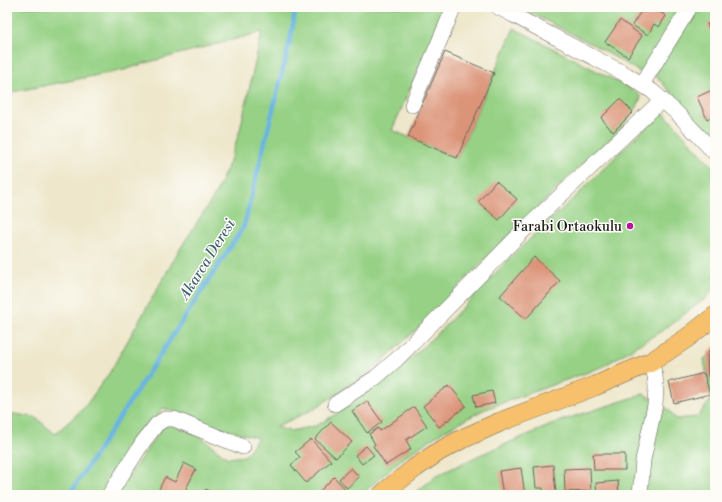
<svg xmlns="http://www.w3.org/2000/svg" width="722" height="502" font-family="'Libre Bodoni',serif">
<style>
.green{fill:#96d185;stroke:#597650}
.lines{fill:none;stroke-linecap:round;stroke-linejoin:round}
.stream{stroke:#69b4e2;stroke-width:4.5}
.building{fill:#dc9479}
.minor-casing{stroke:#666359;stroke-width:16}
.major-casing{stroke:#666359;stroke-width:20}
.minor{stroke:#fff;stroke-width:15}
.major{stroke:#f7c06c;stroke-width:19}
.poi-dot{fill:#b5179e;stroke:#fdfcf7;stroke-width:1.5}
.labels{text-anchor:middle;stroke-width:3;stroke-linejoin:round;paint-order:stroke}
.poi-label{font-size:14px;fill:#1c1c1c;stroke:#fdfcf7;text-anchor:end}
.water-label{font-size:15px;font-style:italic;fill:#3f6075;stroke:#fdfcf7}
</style>
<rect width="100%" height="100%" fill="#fdfcf7"/>
<filter id="ink" filterUnits="userSpaceOnUse"><feTurbulence type="fractalNoise" baseFrequency=".025" numOctaves="2"/><feDisplacementMap in="SourceGraphic" scale="8" xChannelSelector="R" yChannelSelector="G"/><feConvolveMatrix kernelMatrix="1 2 1 2 8 2 1 2 1" color-interpolation-filters="sRGB"/></filter>
<filter id="wash" filterUnits="userSpaceOnUse"><feTurbulence type="fractalNoise" baseFrequency=".012" numOctaves="4" result="noise"/><feDisplacementMap in="SourceGraphic" scale="16" xChannelSelector="R" yChannelSelector="G"/><feGaussianBlur stdDeviation="0.9" result="paint"/><feColorMatrix in="noise" values="0 0 0 0 0 0 0 0 0 0 0 0 0 0 0 0 0 1.4 0 .05"/><feComposite in="paint" operator="in"/></filter>
<g filter="url(#wash)">
<rect width="100%" height="100%" fill="#eee7cb"/>
<path class="green" d="M7 7H446L392 130 457 158 514 28 633 90 641 97 637 107 620 130 571 175 506 238 417 329 369 373 312 410 275 427 290 431 316 426 348 407 410 359 441 330 513 255 575 197 662 111 715 169V287L706 298 663 330 602 367 483 410 444 431 404 457 361 495H115L163 427 172 425 198 435 228 458 245 456 258 438 213 426 163 408 140 439 104 495H70L82 475 69 495H7V413L35 417 55 434 84 408 110 372 180 249 216 193 230 161 240 130 262 32 149 62 124 70 7 93Z
M519 7H683L642 73 594 45Z
M697 7H715V141L655 75Z
M715 349V495H413L436 476 482 454 563 420 644 394 669 410 676 419 697 417 711 400 704 359Z"/>
<g class="lines">
<path class="stream" d="M69 495 244 226 290 41 296 7"/>
</g>
<g id="blocks">
<path class="building" d="M644 7H652L666 16 659 27 654 24 648 35 632 25Z
M620 20 642 36 628 57 605 42Z
M715 21V42L707 24Z
M445 52 494 73 457 158 408 137Z
M715 85V115L707 119 697 97 712 90 711 87Z
M620 99 633 112 613 132 601 118Z
M496 181 517 199 499 220 478 202Z
M534 257 560 281 526 319 500 296Z
M715 346V384L708 376 707 354Z
M704 373 710 394 674 403 669 382Z
M449 385 466 406 439 427 423 406Z
M492 391 495 403 476 407 473 395Z
M367 401 382 422 367 433 352 411Z
M414 407 427 426 406 440 411 449 386 465 373 446 375 444 369 434 378 428 380 431Z
M331 422 352 442 336 458 315 439Z
M311 439 331 461 306 483 291 465 300 457 295 452Z
M366 446 374 455 362 464 355 455Z
M593 454H625V470H594Z
M184 463 196 469 183 495H171L159 489 165 477 175 482Z
M553 465 556 492 544 494 543 488H536L534 467Z
M351 468 359 477 347 488 339 479Z
M521 468 525 495H503L499 471Z
M590 468 591 491 565 492 564 469Z
M334 477 350 494V495H316Z
M618 481 619 495H597L596 483Z
M206 489 215 494 214 495H203Z"/>
</g>
</g>
<g filter="url(#ink)">
<use href="#blocks" fill-opacity="0" stroke="#666359" stroke-width="1"/>
<g class="lines">
<defs>
<path id="minor" d="M498 7 627 75 652 91 677 113 715 153
M642 84 690 7
M412 105 454 7
M335 404 375 378 397 359 473 282 524 230 662 100
M109 495 143 442 157 424 165 419H174L243 447
M640 495 643 460 655 405 656 387 655 376 651 362"/>
<path id="major" d="M382 495 387 490 415 468 438 452 462 439 500 422 595 386 651 362 687 338 715 316"/>
</defs>
<use href="#minor" class="minor-casing"/>
<use href="#major" class="major-casing"/>
<use href="#minor" class="minor"/>
<use href="#major" class="major"/>
</g>
</g>
<circle class="poi-dot" cx="630" cy="226" r="4"/>
<g class="labels">
<g class="poi-label">
<text x="622" y="231">Farabi Ortaokulu</text>
</g>
<g class="water-label">
<text transform="translate(207 259) rotate(-58)" y="5">Akarca Deresi</text>
</g>
</g>
<rect width="722" height="502" fill="none" stroke="#fdfcf7" stroke-width="24"/>
</svg>
